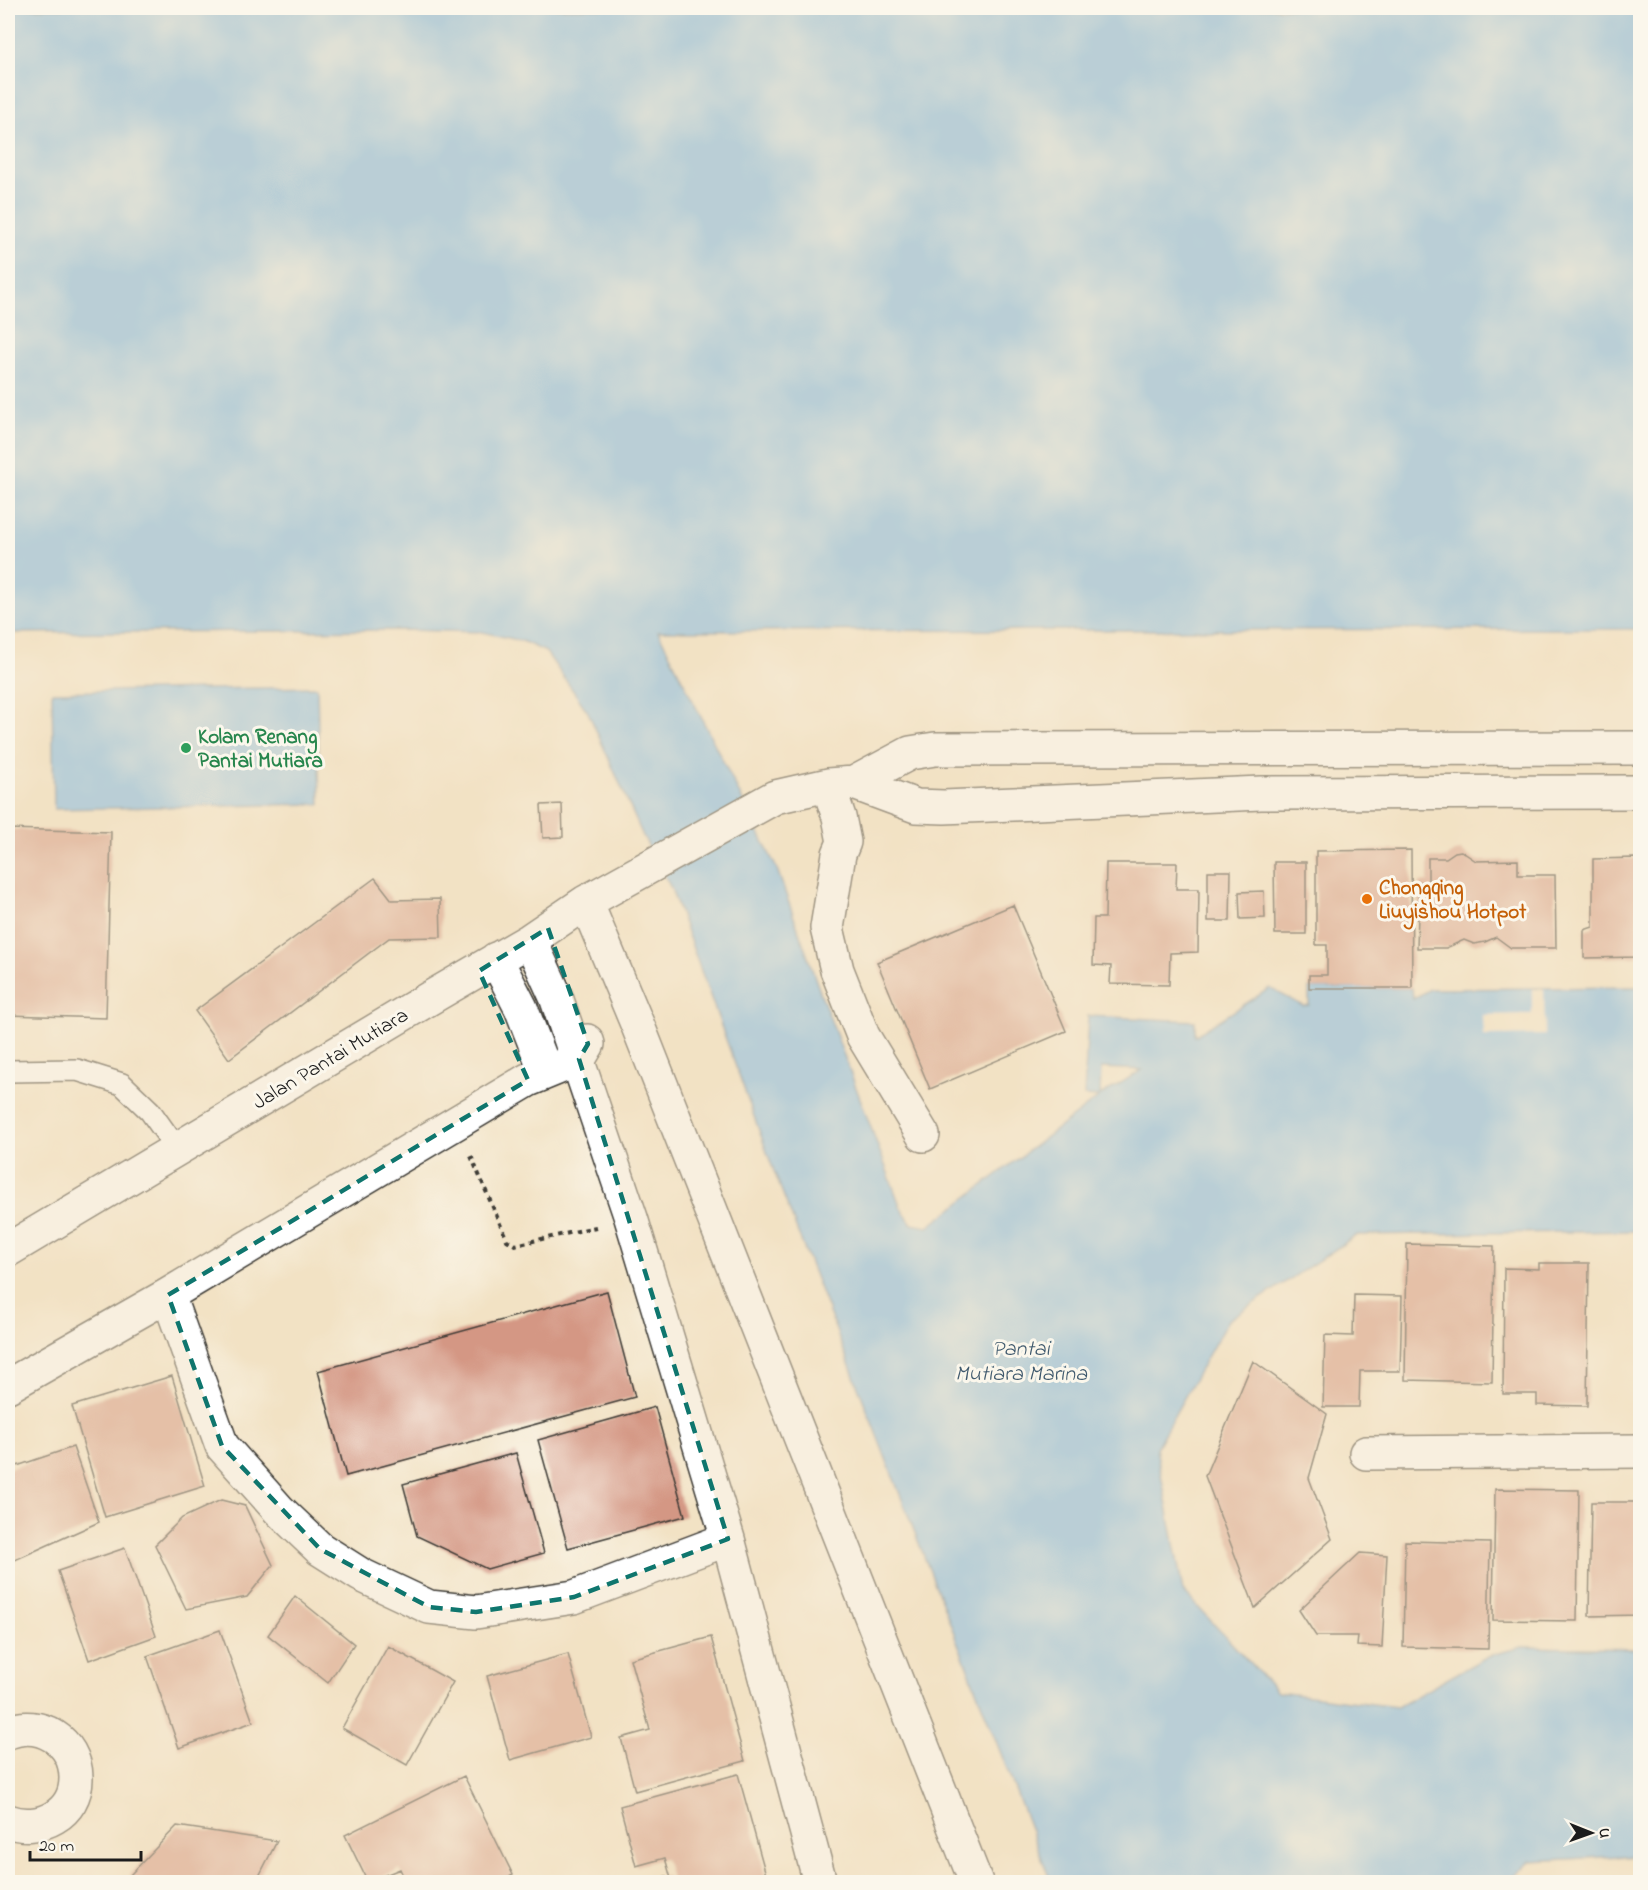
<svg xmlns="http://www.w3.org/2000/svg" width="1648" height="1890" font-family="'Indie Flower',sans-serif">
<style>
.water{fill:#75b7ea;stroke:#486a83;stroke-width:1.5;fill-rule:evenodd}
.pier{fill:#f2e2c4}
.building{fill:#d49784}
.lines{fill:none;stroke-linecap:round;stroke-linejoin:round}
.lane-casing{stroke:#3c3a35;stroke-width:24}
.street-casing{stroke:#3c3a35;stroke-width:36}
.path{stroke:#3c3a35;stroke-width:4;stroke-dasharray:4.5 4.5;stroke-linecap:butt}
.lane{stroke:#fff;stroke-width:21}
.street{stroke:#fff;stroke-width:33}
.marked{fill:none;stroke:#0f766e;stroke-width:4.5;stroke-dasharray:12 8;stroke-linejoin:round}
.leisure-dot{fill:#2e9e5b;stroke:#fbf7ec;stroke-width:2}
.food-dot{fill:#e8710a;stroke:#fbf7ec;stroke-width:2}
.labels{text-anchor:middle;stroke-width:6;stroke-linejoin:round;paint-order:stroke}
.leisure-label{font-size:21px;font-weight:bold;fill:#27864d;stroke:#fbf7ec;text-anchor:start}
.food-label{font-size:21px;font-weight:bold;fill:#c56008;stroke:#fbf7ec;text-anchor:start}
.street-label{font-size:21px;fill:#1c1c1c;stroke:#fbf7ec}
.water-label{font-size:22px;font-style:italic;fill:#405a6e;stroke:#fbf7ec}
</style>
<rect width="100%" height="100%" fill="#fbf7ec"/>
<filter id="ink" filterUnits="userSpaceOnUse"><feTurbulence type="fractalNoise" baseFrequency=".0167" numOctaves="2"/><feDisplacementMap in="SourceGraphic" scale="12" xChannelSelector="R" yChannelSelector="G"/><feConvolveMatrix kernelMatrix="1 2 1 2 8 2 1 2 1" color-interpolation-filters="sRGB"/></filter>
<filter id="wash" filterUnits="userSpaceOnUse"><feTurbulence type="fractalNoise" baseFrequency=".008" numOctaves="4" result="noise"/><feDisplacementMap in="SourceGraphic" scale="24" xChannelSelector="R" yChannelSelector="G"/><feGaussianBlur stdDeviation="1.35" result="paint"/><feColorMatrix in="noise" values="0 0 0 0 0 0 0 0 0 0 0 0 0 0 0 0 0 1.4 0 .05"/><feComposite in="paint" operator="in"/></filter>
<g filter="url(#wash)">
<rect width="100%" height="100%" fill="#f2e2c4"/>
<path class="water" d="M8 8H1640V629L658 631 777 869 818 986 901 1208 912 1224 928 1227 1099 1097 1084 1096 1088 1016 1195 1021V1036L1270 988 1303 1006 1309 1005V988H1412L1413 999 1430 989 1640 987V1231L1357 1235 1228 1320 1156 1448 1183 1591 1277 1692 1397 1707 1488 1656 1522 1647 1640 1649V1855L1530 1861 1508 1882H1051L772 1166 671 888 643 836 588 712 546 652 522 641 482 632 404 630 8 633ZM1101 1068 1142 1070 1100 1096Z
M317 687 320 804 54 809 52 692Z"/>
<path class="pier" d="M1532 989H1544L1545 1035 1484 1036 1483 1015 1532 1014Z"/>
<g id="blocks">
<path class="building" d="M562 804 563 837 543 838 541 805Z
M8 829 111 832 106 1018 8 1015Z
M1411 850 1412 988H1309V975H1327V945H1316V851Z
M1461 851 1476 861 1518 860V875H1555L1556 948H1511L1496 937 1485 942 1474 944 1464 940 1446 948H1417L1419 882H1428V858H1446L1455 852Z
M1637 858 1638 957 1584 958V930L1593 927V859Z
M1274 862H1306V934H1275Z
M1106 863H1177L1176 889H1199L1198 952 1170 953 1169 985 1110 984 1111 966 1093 965 1094 918H1105Z
M1208 871H1231L1230 921H1208Z
M375 878 392 900 440 899 441 937 389 938 229 1059 195 1011Z
M1264 891 1265 918 1240 919 1239 892Z
M1013 905 1066 1031 930 1089 877 962Z
M1407 1244 1494 1246 1492 1382 1405 1380Z
M1539 1263H1589L1587 1406 1537 1405V1394H1503L1504 1268 1539 1269Z
M607 1291 635 1397 346 1476 318 1371Z
M1354 1295 1402 1296 1400 1371H1360L1359 1407H1323L1325 1335 1353 1336Z
M1253 1361 1327 1414 1309 1478 1332 1539 1255 1608 1205 1476Z
M172 1376 205 1486 105 1517 72 1406Z
M655 1407 685 1516 568 1548 538 1440Z
M73 1447 99 1522 8 1563V1469Z
M516 1453 544 1553 487 1569 417 1536 403 1484Z
M1495 1489 1579 1490 1577 1621 1493 1620Z
M221 1500 245 1506 273 1565 247 1597 186 1609 155 1545 182 1518Z
M1591 1502H1640V1615L1589 1616Z
M1405 1541 1490 1543 1488 1649 1403 1647Z
M125 1548 156 1636 89 1660 58 1571Z
M1360 1553 1387 1555 1382 1647 1357 1646 1358 1636H1316L1299 1610Z
M295 1596 354 1644 328 1683 268 1635Z
M220 1630 253 1722 179 1748 147 1656Z
M711 1637 745 1761 635 1791 621 1738 650 1730 630 1659Z
M388 1646 453 1682 407 1765 342 1728Z
M568 1654 591 1737 510 1760 487 1676Z
M738 1774 768 1882H672L665 1858 636 1866 620 1806Z
M464 1776 513 1875 498 1882H406L400 1869 368 1882 345 1835Z
M177 1826 277 1841 256 1882H135L130 1875Z
M666 1876 668 1882H646Z"/>
</g>
</g>
<g filter="url(#ink)">
<use href="#blocks" fill-opacity="0" stroke="#3c3a35" stroke-width="1.5"/>
<g class="lines">
<defs>
<path id="lane" d="M8 1071 77 1070 122 1084 150 1111 177 1149"/>
<path id="street" d="M854 783 910 753 935 749 1640 748
M828 785 839 817 844 842 839 854 827 928 837 970 863 1036 923 1135
M586 902 638 1026 976 1882
M530 940 556 997 631 1218 728 1539 820 1882
M496 959 521 1008 546 1072
M8 1250 430 998 530 940 586 902 775 797 828 785 854 783 916 806 944 807 1261 793 1640 792
M168 1295 222 1446 279 1510 320 1549 361 1575 429 1607 476 1612 574 1597 728 1539
M8 1386 168 1295 528 1080 579 1059 588 1044 587 1041
M1366 1453 1640 1451
M8 1732C40 1720 75 1740 76 1777 77 1814 39 1833 8 1821"/>
</defs>
<use href="#lane" class="lane-casing"/>
<use href="#street" class="street-casing"/>
<path class="path" d="M471 1156 507 1240 515 1245 596 1227"/>
<use href="#lane" class="lane"/>
<use href="#street" class="street"/>
</g>
</g>
<path d="M0 0H1648V1890H0ZM548 928 588 1044 579 1059 728 1539 574 1597 476 1612 429 1607 320 1549 222 1446 168 1295 528 1080 479 971Z" fill="#f2e2c4" fill-opacity=".55" fill-rule="evenodd"/>
<path class="marked" d="M548 928 588 1044 579 1059 728 1539 574 1597 476 1612 429 1607 320 1549 222 1446 168 1295 528 1080 479 971Z"/>
<circle class="leisure-dot" cx="186" cy="748" r="6"/>
<circle class="food-dot" cx="1367" cy="899" r="6"/>
<g class="labels">
<g class="leisure-label">
<text x="198" y="743">Kolam Renang<tspan x="198" dy="24">Pantai Mutiara</tspan></text>
</g>
<g class="food-label">
<text x="1379" y="894">Chongqing<tspan x="1379" dy="24">Liuyishou Hotpot</tspan></text>
</g>
<g class="street-label">
<text transform="translate(330 1058) rotate(-31)" y="7">Jalan Pantai Mutiara</text>
</g>
<g class="water-label">
<text x="1021" y="1355">Pantai<tspan x="1021" dy="25">Mutiara Marina</tspan></text>
</g>
</g>
<rect width="1648" height="1890" fill="none" stroke="#fbf7ec" stroke-width="30"/>
<g transform="translate(1591 1833) rotate(91)" stroke="#fbf7ec" stroke-width="4.5" paint-order="stroke">
<path d="M0-4.5L10 22L0 15L-10 22Z" fill="#1c1c1c"/>
<text y="-9" font-size="16" font-weight="bold" text-anchor="middle" fill="#1c1c1c">U</text>
</g>
<path d="M30 1851v9h111v-9" fill="none" stroke="#1c1c1c" stroke-width="3"/>
<text x="39" y="1851" font-size="18" fill="#1c1c1c" stroke="#fbf7ec" stroke-width="4.5" paint-order="stroke">20 m</text>
</svg>
